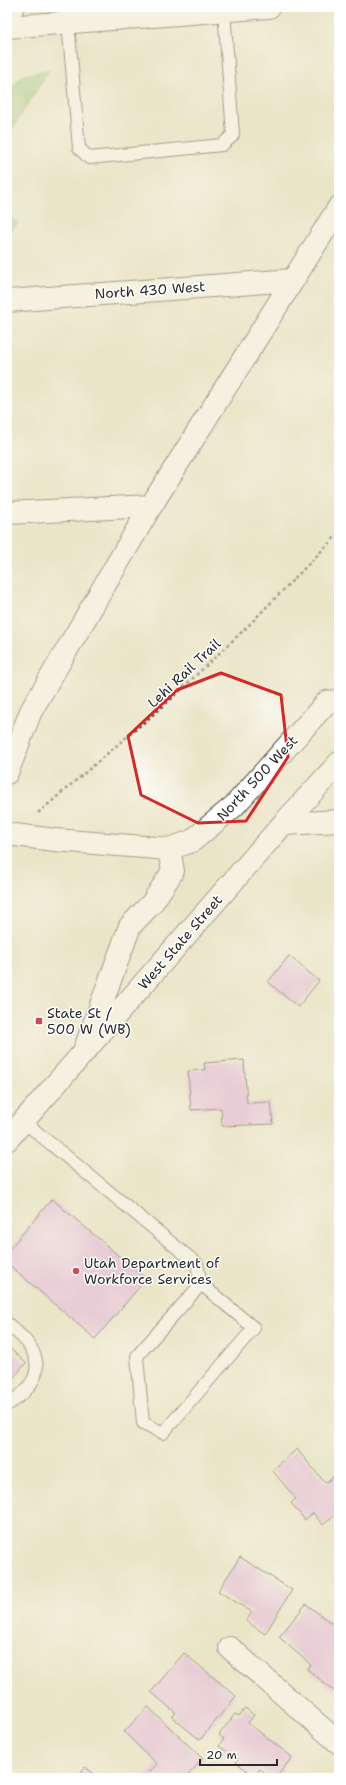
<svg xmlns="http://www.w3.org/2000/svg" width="346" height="1785" font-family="'Shantell Sans',sans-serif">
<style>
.green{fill:#93c575;stroke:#5f7850}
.building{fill:#e5aee7}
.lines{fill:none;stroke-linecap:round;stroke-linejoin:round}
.lane-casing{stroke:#484743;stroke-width:14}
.street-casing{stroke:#484743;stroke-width:24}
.secondary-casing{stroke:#484743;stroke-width:24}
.highway-casing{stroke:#484743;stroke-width:24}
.path{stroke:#484743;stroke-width:2.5;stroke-dasharray:3 3;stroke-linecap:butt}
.lane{stroke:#fff;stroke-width:12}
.street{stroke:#fff;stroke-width:22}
.secondary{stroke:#fff;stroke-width:22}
.highway{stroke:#fff;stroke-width:22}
.marked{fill:none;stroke:#d62828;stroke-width:3;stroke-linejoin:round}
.poi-dot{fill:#d1495b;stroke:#fff;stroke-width:1.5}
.labels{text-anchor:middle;stroke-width:3;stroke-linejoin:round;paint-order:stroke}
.street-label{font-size:14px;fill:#2b2b2b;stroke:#fff}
.poi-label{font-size:14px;fill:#2b2b2b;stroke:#fff;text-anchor:start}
</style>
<rect width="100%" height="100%" fill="#fff"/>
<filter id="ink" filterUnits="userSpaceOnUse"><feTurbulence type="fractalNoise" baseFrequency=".025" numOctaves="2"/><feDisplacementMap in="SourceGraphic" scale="8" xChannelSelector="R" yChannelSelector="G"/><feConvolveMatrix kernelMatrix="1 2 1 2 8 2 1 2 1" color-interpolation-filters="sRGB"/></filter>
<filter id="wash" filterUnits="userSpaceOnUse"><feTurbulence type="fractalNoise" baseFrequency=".012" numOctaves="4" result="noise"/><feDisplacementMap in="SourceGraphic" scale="16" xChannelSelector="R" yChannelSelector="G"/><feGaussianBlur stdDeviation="0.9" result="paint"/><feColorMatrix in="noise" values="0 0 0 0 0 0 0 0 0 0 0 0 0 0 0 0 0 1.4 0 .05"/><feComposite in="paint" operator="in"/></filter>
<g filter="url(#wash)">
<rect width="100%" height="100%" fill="#ebe5c8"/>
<path class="green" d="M49 70 7 137V96L22 76Z
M7 215 18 224 7 232Z"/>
<g id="blocks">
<path class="building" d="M289 956 319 981 298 1007 268 982Z
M244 1060 247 1103 271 1102 273 1124 222 1126 221 1108 191 1110 188 1071 205 1070 204 1063Z
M52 1199 146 1279 95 1339 7 1263V1252Z
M7 1346 26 1363 7 1385Z
M297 1449 325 1483 338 1473 339 1474V1512L323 1525 313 1513 305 1520 291 1503 296 1499 272 1470Z
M240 1557 292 1590 265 1634 246 1621 252 1612 218 1591Z
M306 1604 339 1629V1685L334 1691 307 1669 311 1665 279 1637Z
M184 1653 236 1696 200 1740 172 1717 176 1713 151 1692Z
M148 1707 203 1759 185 1778H143L157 1764 124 1732Z
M245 1708 254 1715 248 1723 292 1757 276 1778H272L260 1769 254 1777 236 1762 238 1760 219 1746 224 1739 219 1735 235 1714 239 1716Z
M85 1767 99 1778H77Z"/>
</g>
</g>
<g filter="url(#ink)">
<use href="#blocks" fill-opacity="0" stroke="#484743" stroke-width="1"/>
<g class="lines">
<defs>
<path id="lane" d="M68 22 79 148 89 158 222 145 233 135 224 10
M23 1121 197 1264 201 1284 137 1356 143 1423 163 1433 254 1328 201 1284
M7 1323C14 1330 24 1337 29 1345 47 1371 30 1391 7 1405"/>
<path id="street" d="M7 301 293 280
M7 513 151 506
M7 773 31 711 151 506 339 207
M7 834 55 840 169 849 192 841 234 806 327 702 339 701
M84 1051 130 926 152 903 173 871 169 849
M230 1648 339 1743"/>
<path id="secondary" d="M7 27 269 7
M283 824 339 821
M7 1140 283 824 339 763"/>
<path id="highway" d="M7 15 13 7"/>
</defs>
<use href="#lane" class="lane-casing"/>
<use href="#street" class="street-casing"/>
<use href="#secondary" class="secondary-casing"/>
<use href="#highway" class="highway-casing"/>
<path class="path" d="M38 813 171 699 246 628 339 533"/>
<use href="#lane" class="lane"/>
<use href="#street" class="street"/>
<use href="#secondary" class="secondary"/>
<use href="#highway" class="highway"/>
</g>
</g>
<path d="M0 0H346V1785H0ZM221 673 281 695 288 757 246 821 198 823 141 795 128 736 177 690Z" fill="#ebe5c8" fill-opacity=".55" fill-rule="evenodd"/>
<path class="marked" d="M221 673 281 695 288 757 246 821 198 823 141 795 128 736 177 690Z"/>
<g class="poi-dot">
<rect x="35" y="1017" width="8" height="8" rx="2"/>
<circle cx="76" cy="1271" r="4"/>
</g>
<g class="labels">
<g class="street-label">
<text transform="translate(150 290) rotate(-4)" y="5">North 430 West</text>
<text transform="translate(184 673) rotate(-43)" y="5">Lehi Rail Trail</text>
<text transform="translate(257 778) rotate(-47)" y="5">North 500 West</text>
<text transform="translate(180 942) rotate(-49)" y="5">West State Street</text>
</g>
<g class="poi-label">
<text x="47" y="1018">State St /<tspan x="47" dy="16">500 W (WB)</tspan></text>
<text x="84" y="1268">Utah Department of<tspan x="84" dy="16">Workforce Services</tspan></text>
</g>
</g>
<rect width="346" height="1785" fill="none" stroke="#fff" stroke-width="24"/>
<path d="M200 1759v6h77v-6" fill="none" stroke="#2b2b2b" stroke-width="2"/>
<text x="206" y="1759" font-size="12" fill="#2b2b2b" stroke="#ffffff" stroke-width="3" paint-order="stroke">20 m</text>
</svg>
